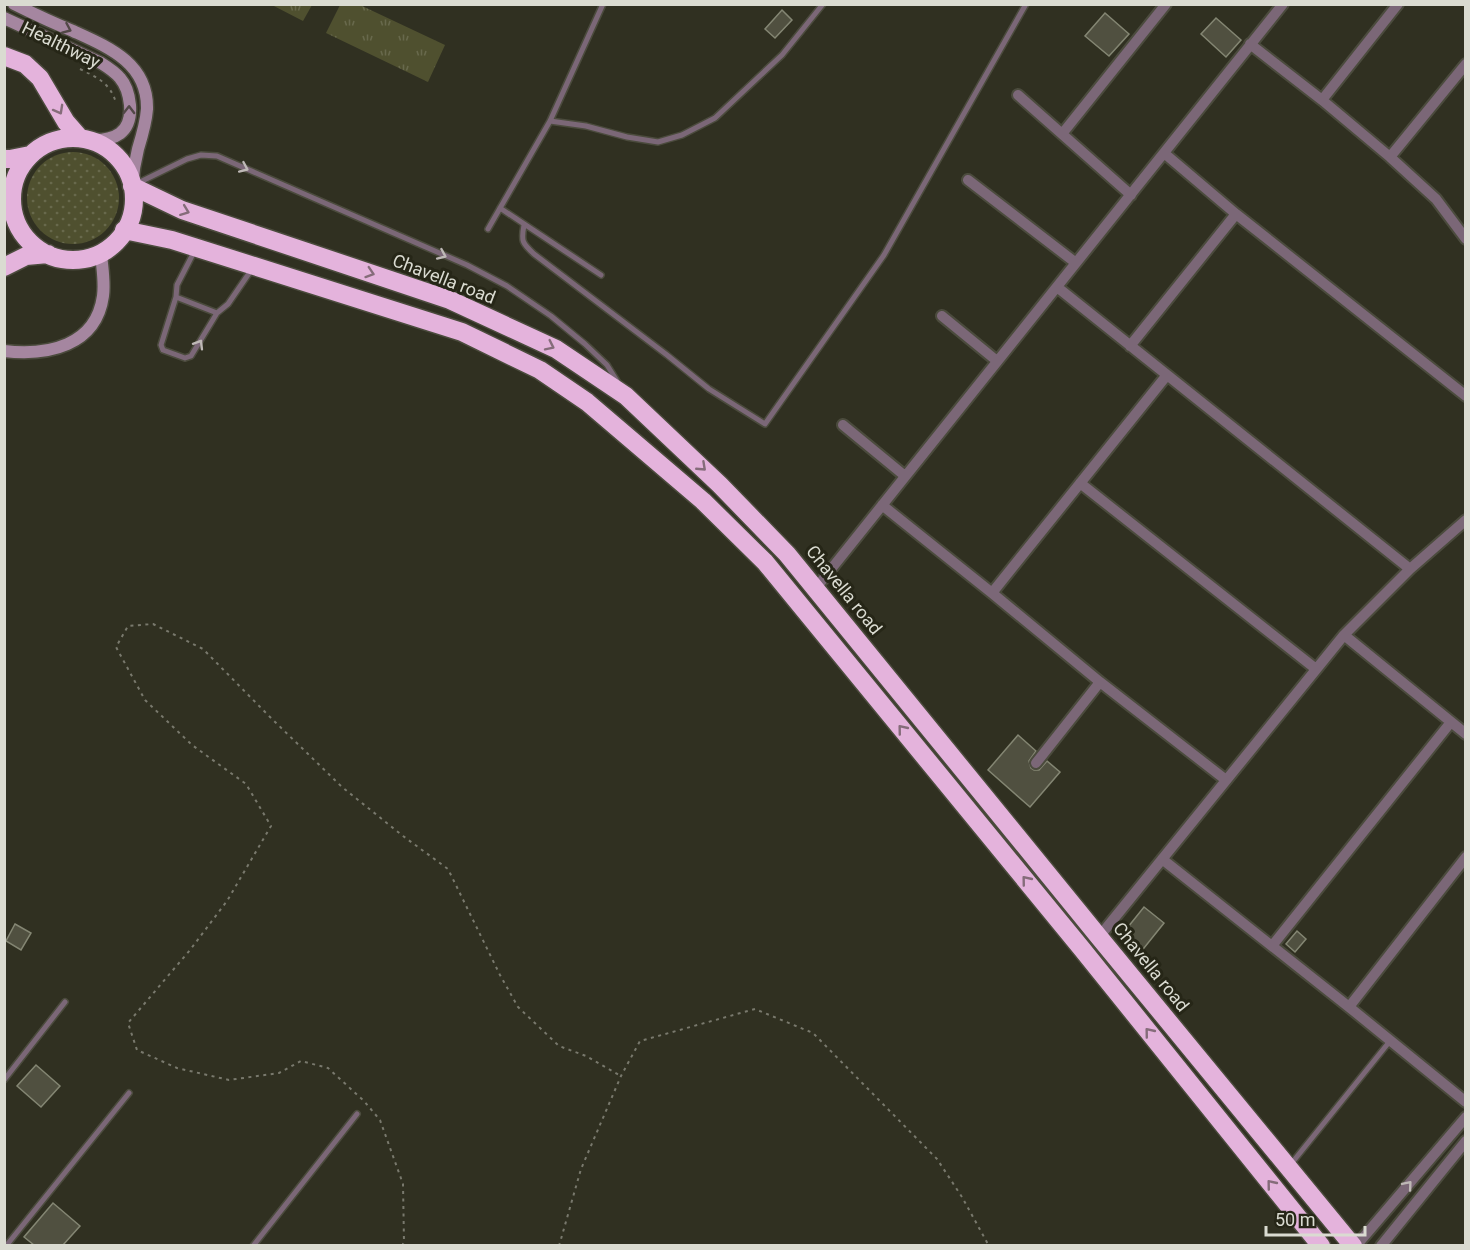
<svg xmlns="http://www.w3.org/2000/svg" width="1470" height="1250" font-family="Roboto,sans-serif">
<style>
.grass{fill:url(#grass-tufts)}
.park{fill:url(#park-dots)}
.building{fill:#505040;stroke:#848673;stroke-width:1.5}
.lines{fill:none;stroke-linecap:round;stroke-linejoin:round}
.lane-casing{stroke:#4b4b3d;stroke-width:8}
.street-casing{stroke:#4b4b3d;stroke-width:14}
.secondary-casing{stroke:#4b4b3d;stroke-width:15}
.highway-casing{stroke:#4b4b3d;stroke-width:21}
.path{stroke:#79796d;stroke-width:2;stroke-dasharray:3 4.5;stroke-linecap:butt}
.lane{stroke:#7b6777;stroke-width:5}
.street{stroke:#7b6777;stroke-width:10}
.secondary{stroke:#a586a0;stroke-width:12}
.highway{stroke:#e4b3dc;stroke-width:18}
.oneway{stroke:#524847}
.oneway2{stroke:#856c7a}
.oneway3{stroke:#beb8b6}
.labels{text-anchor:middle;stroke-width:6;stroke-linejoin:round;paint-order:stroke}
.street-label{font-size:18px;fill:#dadbd1;stroke:#262617}
</style>
<defs>
<pattern id="grass-tufts" width="24" height="20" patternUnits="userSpaceOnUse" patternTransform="scale(1.5)"><rect width="24" height="20" fill="#4f502f"/><path d="M3 7l-1-3M5 7V3M7 7l1-3M15 17l-1-3M17 17v-4M19 17l1-3" fill="none" stroke="#68694c"/></pattern>
<pattern id="park-dots" width="8" height="8" patternUnits="userSpaceOnUse" patternTransform="scale(1.5)"><rect width="8" height="8" fill="#4f502f"/><path d="M2 2h.1M6 6h.1" fill="none" stroke="#68694c" stroke-width="1.8" stroke-linecap="round"/></pattern>
</defs>
<rect width="100%" height="100%" fill="#303021"/>
<path class="grass" d="M272 5 312 4V5L303 21Z
M340 5H360L445 45 428 82 326 33Z"/>
<path class="park" d="M27 198a46 46 0 1 1 92 0a46 46 0 1 1-92 0Z"/>
<path class="building" d="M782 10 792 20 775 38 765 29Z
M1105 13 1129 34 1109 56 1085 36Z
M1216 18 1241 40 1226 57 1201 34Z
M1018 735 1036 751 1029 761 1031 768 1034 770H1039L1047 761 1060 772 1030 807 988 770Z
M1144 907 1164 923 1140 953 1120 937Z
M15 924 31 933 21 950 6 941Z
M1297 931 1306 939 1295 952 1286 944Z
M36 1065 60 1086 41 1107 17 1086Z
M53 1203 80 1226 63 1245H34L24 1237Z"/>
<g class="lines">
<defs>
<path id="lane" d="M550 121 586 126 627 137 658 142 682 135 715 118 782 55 823 4
M136 184 187 159 201 155 217 156 467 265 507 286 551 316 585 344 607 365 617 381
M500 208 601 275
M524 225C521 241 522 243 534 254L667 355 709 389 765 424 884 255 1026 4
M488 229 550 121 603 4
M194 252 177 285 176 297 161 345 163 350 185 358 191 356 217 313 228 304 252 269
M176 297 217 313
M4 1080 65 1002
M1291 1164 1390 1041
M6 1246 129 1093
M253 1246 357 1114"/>
<path id="street" d="M1250 44 1322 100 1390 157 1436 199 1466 239
M1018 95 1131 195
M1322 100 1398 4
M1062 134 1166 4
M1164 153 1236 214 1466 396
M1390 157 1466 64
M968 180 1076 263
M1057 287 1410 569
M942 316 997 361
M1130 346 1236 214
M843 425 905 476
M1080 483 1316 669
M882 505 992 593 1100 682 1226 780
M816 588 1283 4
M992 593 1167 375
M1344 635 1466 734
M1036 763 1100 682
M1162 859 1349 1007 1466 1102
M1099 937 1344 635 1410 569 1466 520
M1272 946 1451 722
M1349 1007 1466 857
M1356 1246 1466 1117
M1381 1246 1466 1141"/>
<path id="secondary" d="M14 4C34 14 53 23 73 31 108 47 148 63 147 109 146 123 142 136 138 149 135 161 133 173 132 186
M4 18 101 63C109 68 115 72 120 78 127 86 129 95 130 105 132 133 115 141 90 140
M4 351C48 356 96 346 103 296 105 282 102 267 101 253"/>
<path id="highway" d="M4 56 25 64 40 78 66 122 80 138
M12 199a61 61 0 1 1 122 0a61 61 0 1 1-122 0Z
M4 159H10L30 155
M132 186 182 210 450 300 556 349 626 396 720 485 787 554 1099 937 1353 1246
M124 230 172 240 462 332 540 370 587 402 703 501 765 562 1082 949 1321 1246
M4 267 26 256 48 254"/>
</defs>
<use href="#lane" class="lane-casing"/>
<use href="#street" class="street-casing"/>
<use href="#secondary" class="secondary-casing"/>
<use href="#highway" class="highway-casing"/>
<path class="path" d="M80 69C97 77 111 84 116 103
M402 1246 404 1242 403 1184 380 1120 364 1101 328 1068 301 1061 279 1073 229 1080 177 1068 137 1050 128 1023 190 950 227 901 271 826 246 784 192 745 145 700 116 647 128 626 153 624 203 649 270 717 342 787 403 836 448 869 500 975 518 1007 559 1046 586 1056 621 1076
M559 1246 581 1169 621 1076 640 1041 755 1009 813 1033 937 1159 962 1197 989 1246"/>
<use href="#lane" class="lane"/>
<use href="#street" class="street"/>
<use href="#secondary" class="secondary"/>
<use href="#highway" class="highway"/>
</g>
<defs><path id="oneway-chevron" d="M-2-3.5L2.5 0L-2 3.5" fill="none" stroke-width="1.6" stroke-linecap="round" stroke-linejoin="round" transform="scale(1.5)"/></defs>
<g class="oneway">
<use href="#oneway-chevron" transform="translate(67 29) rotate(24)"/>
<use href="#oneway-chevron" transform="translate(129 110) rotate(-89)"/>
</g>
<g class="oneway2">
<use href="#oneway-chevron" transform="translate(59 110) rotate(61)"/>
<use href="#oneway-chevron" transform="translate(185 211) rotate(21)"/>
<use href="#oneway-chevron" transform="translate(370 273) rotate(18)"/>
<use href="#oneway-chevron" transform="translate(550 346) rotate(26)"/>
<use href="#oneway-chevron" transform="translate(702 467) rotate(43)"/>
<use href="#oneway-chevron" transform="translate(902 729) rotate(-129)"/>
<use href="#oneway-chevron" transform="translate(1026 880) rotate(-129)"/>
<use href="#oneway-chevron" transform="translate(1149 1032) rotate(-129)"/>
<use href="#oneway-chevron" transform="translate(1271 1184) rotate(-129)"/>
</g>
<g class="oneway3">
<use href="#oneway-chevron" transform="translate(244 168) rotate(24)"/>
<use href="#oneway-chevron" transform="translate(442 255) rotate(24)"/>
<use href="#oneway-chevron" transform="translate(199 344) rotate(-59)"/>
<use href="#oneway-chevron" transform="translate(1408 1185) rotate(-50)"/>
</g>
<g class="labels">
<g class="street-label">
<text transform="translate(61 45) rotate(26)" y="6">Healthway</text>
<text transform="translate(444 279) rotate(21)" y="6">Chavella road</text>
<text transform="translate(844 590) rotate(51)" y="6">Chavella road</text>
<text transform="translate(1151 967) rotate(51)" y="6">Chavella road</text>
</g>
</g>
<rect width="1470" height="1250" fill="none" stroke="#dadbd1" stroke-width="12"/>
<path d="M1266 1226v9h99v-9" fill="none" stroke="#dadbd1" stroke-width="3"/>
<text x="1275" y="1226" font-size="18" fill="#dadbd1" stroke="#262617" stroke-width="4.5" paint-order="stroke">50 m</text>
</svg>
